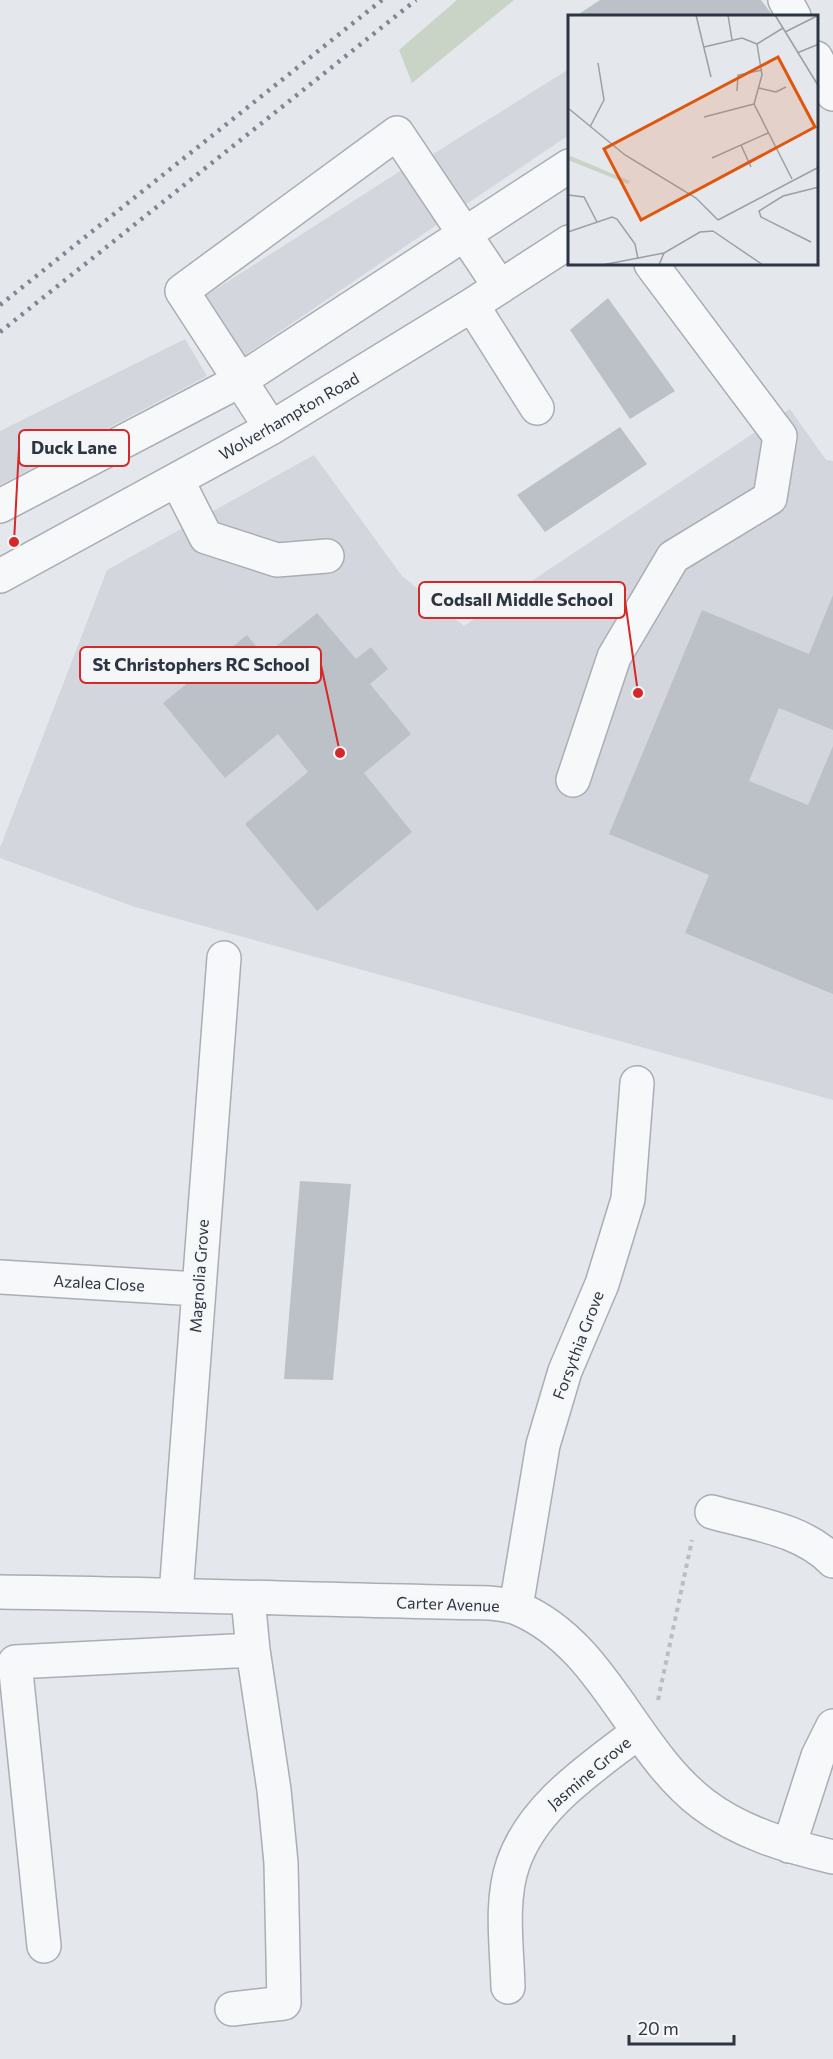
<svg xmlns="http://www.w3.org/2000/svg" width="833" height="2059" font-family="Commissioner,sans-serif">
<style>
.built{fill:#d3d6dd}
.green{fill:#cad4c6}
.building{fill:#bcc1c8}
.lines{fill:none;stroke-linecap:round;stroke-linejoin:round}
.minor-casing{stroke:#a9aeb5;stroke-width:36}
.path{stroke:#babec3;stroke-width:4;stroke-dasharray:4.5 4.5;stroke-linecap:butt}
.minor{stroke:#f7f8fa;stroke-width:33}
.rail{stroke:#7f8794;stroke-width:4.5;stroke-dasharray:3 6;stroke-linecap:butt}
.labels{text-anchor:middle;stroke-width:4.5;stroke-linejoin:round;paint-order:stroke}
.street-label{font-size:16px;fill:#2d3542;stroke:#f4f6f8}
.inset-road{fill:none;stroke:#9ba0a7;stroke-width:1.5}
.view{fill:#df570f;fill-opacity:0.15;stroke:#df570f;stroke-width:3}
.inset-edge{fill:none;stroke:#2d3542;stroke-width:3}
.leader{fill:none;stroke:#d62828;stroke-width:2}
.callout-dot{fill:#d62828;stroke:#f4f6f8;stroke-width:2}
.callout{fill:#f4f6f8;stroke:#d62828;stroke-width:2}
.callout-label{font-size:18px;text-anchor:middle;font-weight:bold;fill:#2d3542}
</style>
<rect width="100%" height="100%" fill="#e4e7eb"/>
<path class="built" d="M569 69V135L459 209 425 159Z
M405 168 441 222 235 362 199 300Z
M185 339 207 376 0 485V431Z
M790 409 826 460 833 461V1100L135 907 0 858V848L107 570 314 455 402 576 464 626Z"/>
<path class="green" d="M457 0H514L412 83 399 50Z"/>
<path class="building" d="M600 0H761L773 16H576Z
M608 298 675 391 630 419 570 330Z
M620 427 647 464 545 532 517 495Z
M833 595V730L779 708 749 781 808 805 833 746V994L685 933 709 875 609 834 702 610 809 654Z
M317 613 356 659 371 647 388 669 370 684 411 734 364 773 412 832 317 911 245 824 308 772 278 734 225 778 163 703 247 635 264 656Z
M300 1181 351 1184 333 1380 284 1379Z"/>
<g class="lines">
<defs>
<path id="minor" d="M785 0 794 16
M816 58 833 94
M472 305 537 408
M271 428 182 291 397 133 500 287
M177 480 206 537 277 560 327 556
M0 506 239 381 569 166
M0 576 271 428 472 305 569 242
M573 780 614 657 673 557 770 498 780 436 651 264
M0 1277 197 1289
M712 1512C754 1524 802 1529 833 1561
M0 1592C163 1594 327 1600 490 1603 498 1604 509 1605 517 1608 604 1644 631 1749 703 1804 741 1833 787 1846 833 1857
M176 1594 224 958
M516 1607 543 1445 565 1371 602 1284 628 1199 637 1083
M789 1846 818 1756 833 1726
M44 1946 15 1662 253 1650 248 1598
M508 1987C507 1948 500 1901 513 1864 533 1805 591 1769 638 1732
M232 2009 284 2003 281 1863 274 1790 253 1650"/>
</defs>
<use href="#minor" class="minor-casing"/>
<path class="path" d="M658 1700 692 1540"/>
<use href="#minor" class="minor"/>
<path class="rail" d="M0 305 382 0
M0 332 416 0"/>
</g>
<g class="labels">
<g class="street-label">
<text transform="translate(289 416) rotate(-30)" y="6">Wolverhampton Road</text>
<text transform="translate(199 1276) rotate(-86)" y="6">Magnolia Grove</text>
<text transform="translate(99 1283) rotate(3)" y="6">Azalea Close</text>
<text transform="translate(578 1345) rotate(-69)" y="6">Forsythia Grove</text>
<text transform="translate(448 1604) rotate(2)" y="6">Carter Avenue</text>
<text transform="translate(589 1773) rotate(-40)" y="6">Jasmine Grove</text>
</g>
</g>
<g transform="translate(568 15)">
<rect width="250" height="250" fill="#e4e7eb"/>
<path d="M0 140 62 166 60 169 0 145Z" fill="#cad4c6"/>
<path class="inset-road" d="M128 0 143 62M160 0 164 25M207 0 251 72M215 13 189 29 194 60 186 89 224 164M217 17 251 0M136 32 174 23 189 29M229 38 251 29M191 73 208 77 218 72M169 76 170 60 194 55M0 93 57 140 128 183 150 205M136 102 186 89M22 112 36 85 30 48M173 130 183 152M144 143 200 118M0 180 16 182 29 207M150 205 251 152M145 216 195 250M0 217 44 202 49 204 67 229 70 244M243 227 193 202 191 196 215 181 251 172M34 250 96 238M91 250 96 238 132 217 145 216"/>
<path class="view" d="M210 42 247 112 73 205 36 134Z"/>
<rect width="250" height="250" class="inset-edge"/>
</g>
<path class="leader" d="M14 542L19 448M638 693L625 600M340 753L321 665"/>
<g class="callout-dot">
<circle cx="14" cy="542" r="6"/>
<circle cx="638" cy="693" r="6"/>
<circle cx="340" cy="753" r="6"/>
</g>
<g class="callout">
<rect x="19" y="430" width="110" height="36" rx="6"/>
<rect x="419" y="582" width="206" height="36" rx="6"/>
<rect x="80" y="647" width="241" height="36" rx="6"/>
</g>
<g class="callout-label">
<text x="74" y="454">Duck Lane</text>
<text x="522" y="606">Codsall Middle School</text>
<text x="201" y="671">St Christophers RC School</text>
</g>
<path d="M629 2035v9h105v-9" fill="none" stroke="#2d3542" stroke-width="3"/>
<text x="638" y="2035" font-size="18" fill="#2d3542" stroke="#f4f6f8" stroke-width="4.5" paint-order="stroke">20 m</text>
</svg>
